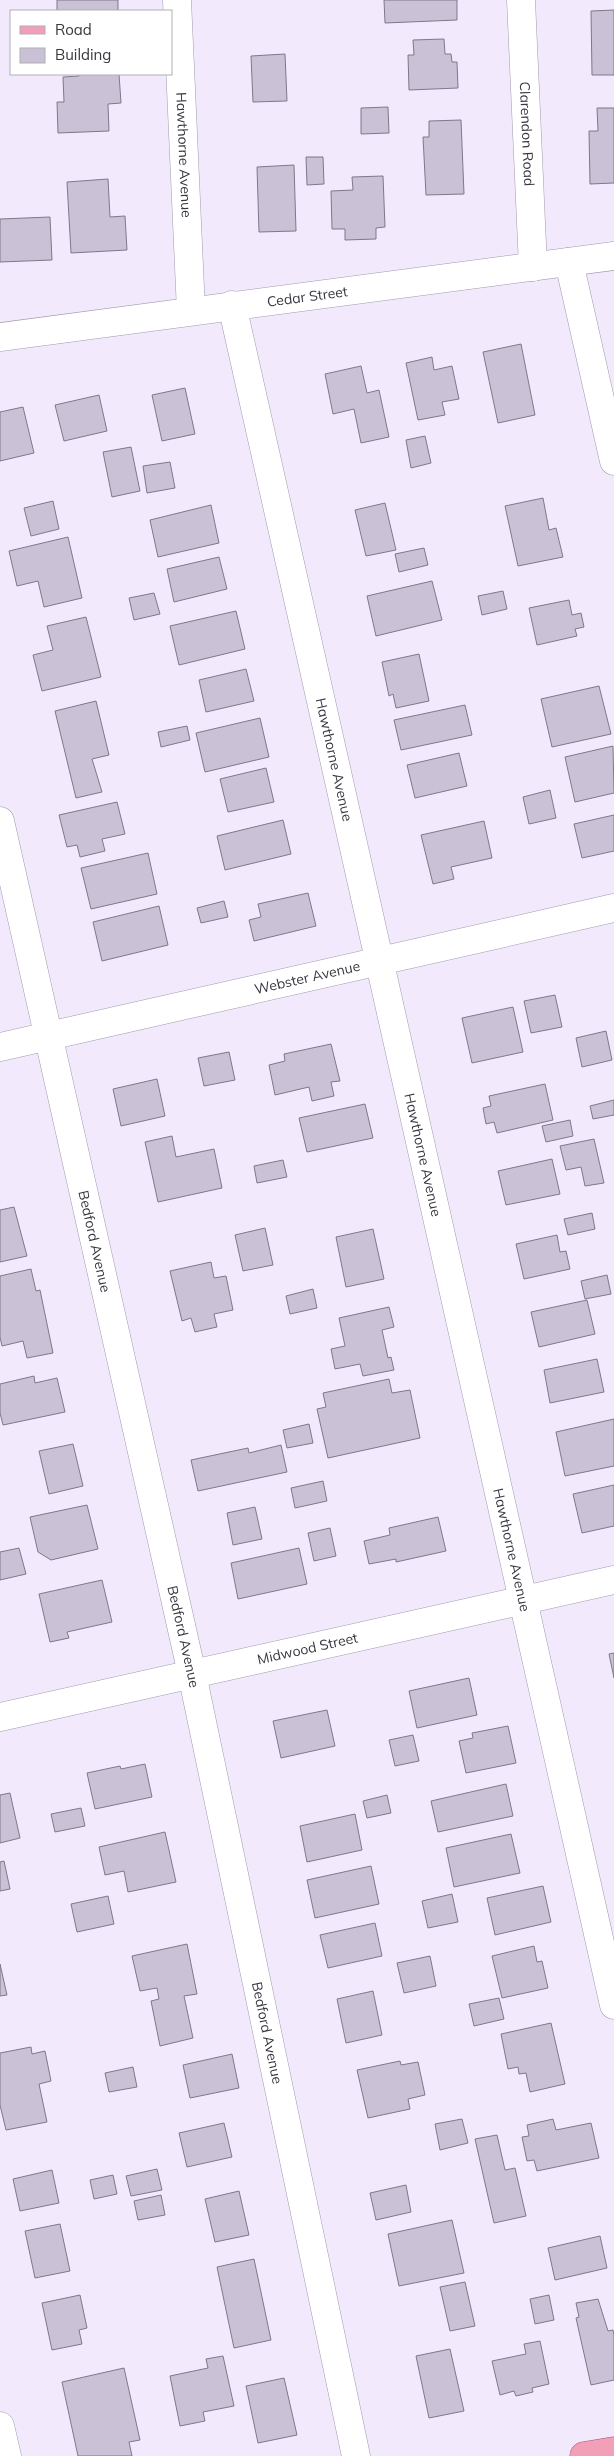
<svg xmlns="http://www.w3.org/2000/svg" width="614" height="2456" font-family="Mulish,sans-serif">
<style>
.building{fill:#cac1d7;stroke:#80778b}
.lines{fill:none;stroke-linecap:round;stroke-linejoin:round}
.street-casing{stroke:#a299ae;stroke-width:29}
.primary-casing{stroke:#ab516f;stroke-width:29}
.street{stroke:#fff;stroke-width:28}
.primary{stroke:#f1a0b8;stroke-width:28}
.labels{text-anchor:middle;stroke-width:4;stroke-linejoin:round;paint-order:stroke}
.street-label{font-size:14px;fill:#3a363f;stroke:#fff}
</style>
<rect width="100%" height="100%" fill="#f2eafc"/>
<path class="building" d="M57 0H118V11H57Z
M384 0H457V20L385 23Z
M614 10V75H592L591 11Z
M444 39 445 54H451L452 62H457L458 88 409 90 408 55H414L413 40Z
M285 54 287 101 253 102 251 56Z
M79 74H119L121 103 108 104 109 131 58 133 57 102H64L63 77 79 76Z
M388 107 389 133 361 134V108Z
M597 108H614V183L590 184 589 131H598Z
M461 120 464 194 426 195 423 137H429V121Z
M306 157H323L324 184 307 185Z
M294 165 296 231 259 232 257 167Z
M383 176 385 227 376 228V239L345 240V229H332L331 191 353 190 352 177Z
M108 179 110 217 125 216 127 250 71 253 67 182Z
M50 217 52 260 0 262V219Z
M521 344 535 415 498 423 483 352Z
M432 357 434 370 452 366 459 399 442 402 445 415 418 420 406 363Z
M361 366 367 393 379 390 389 437 361 443 354 409 333 414 325 374Z
M185 388 195 434 162 441 152 395Z
M99 395 107 431 64 441 55 405Z
M23 407 34 453 0 461V412Z
M425 436 431 463 411 468 406 440Z
M131 447 140 491 112 497 103 452Z
M170 462 175 488 147 493 143 466Z
M543 498 549 530 556 528 563 557 518 566 505 506Z
M53 501 59 529 31 536 24 508Z
M385 503 396 550 366 556 355 510Z
M211 505 219 543 158 557 150 520Z
M68 537 82 598 44 607 38 581 17 586 9 551Z
M424 548 428 565 399 572 395 554Z
M219 557 227 589 174 602 167 569Z
M432 581 442 620 376 636 367 596Z
M503 591 507 609 482 615 478 596Z
M154 593 160 614 134 620 129 598Z
M569 600 572 615 581 613 584 627 575 629 577 636 537 645 529 608Z
M236 611 245 649 179 665 170 626Z
M86 617 101 677 42 691 33 655 53 650 47 626Z
M419 654 429 701 396 708 393 694 389 696 382 662Z
M246 669 254 701 206 712 199 680Z
M599 686 611 734 552 747 541 699Z
M96 701 109 755 92 759 102 792 76 798 55 711Z
M465 705 472 735 401 750 394 720Z
M260 718 269 757 205 772 196 733Z
M187 726 190 740 161 747 158 732Z
M613 746 614 793 575 802 565 757Z
M459 753 467 786 415 798 407 765Z
M266 768 274 802 228 812 220 779Z
M550 790 556 818 529 824 523 797Z
M117 802 125 834 102 839 105 851 80 857 77 845 67 847 59 815Z
M614 815V851L582 858 574 824Z
M283 820 291 854 225 870 217 836Z
M484 821 492 858 451 867 454 879 433 884 421 835Z
M148 853 157 894 91 909 81 868Z
M308 893 316 926 254 941 249 920 261 917 258 904Z
M224 901 228 917 201 923 197 908Z
M159 906 168 945 102 961 93 922Z
M555 995 562 1027 531 1033 524 1001Z
M513 1007 523 1052 472 1063 462 1018Z
M606 1031 612 1060 582 1067 576 1038Z
M331 1044 340 1081 331 1082 334 1096 312 1101 309 1087 275 1095 269 1065 285 1061 284 1054Z
M229 1052 235 1080 204 1086 198 1058Z
M157 1079 165 1116 121 1126 113 1089Z
M545 1084 553 1120 497 1133 494 1122 486 1124 483 1108 491 1106 489 1096Z
M614 1100V1115L593 1119 590 1106Z
M365 1104 373 1138 307 1152 299 1118Z
M570 1120 573 1136 546 1142 542 1126Z
M172 1136 176 1157 214 1149 222 1188 158 1202 145 1142Z
M594 1139 604 1183 585 1186 581 1167 566 1170 560 1146Z
M552 1159 560 1194 506 1205 498 1171Z
M283 1160 287 1177 257 1183 254 1166Z
M14 1207 27 1256 0 1262V1210Z
M592 1213 595 1229 568 1235 564 1219Z
M265 1228 273 1265 243 1271 235 1235Z
M373 1229 384 1279 346 1287 336 1237Z
M557 1235 560 1252 566 1251 570 1269 524 1279 516 1244Z
M211 1262 214 1278 226 1276 233 1310 214 1314 217 1327 195 1332 191 1318 182 1321 170 1271Z
M31 1269 36 1291 40 1290 53 1353 27 1358 23 1341 2 1346 0 1337V1276Z
M607 1275 611 1294 585 1299 581 1281Z
M313 1289 317 1308 290 1314 286 1296Z
M587 1300 595 1334 539 1347 531 1312Z
M389 1307 394 1327 382 1330 388 1358 391 1357 394 1370 363 1376 360 1364 335 1369 331 1349 345 1346 339 1318Z
M597 1359 604 1392 550 1403 544 1370Z
M34 1376 35 1383 57 1378 65 1412 3 1425 0 1413V1384Z
M389 1379 392 1393 410 1390 420 1438 328 1458 317 1409 326 1407 323 1393Z
M614 1419V1466L565 1476 556 1432Z
M309 1424 313 1443 287 1448 283 1430Z
M73 1444 83 1486 49 1494 39 1451Z
M281 1445 287 1472 198 1491 191 1460 248 1448 249 1453Z
M323 1481 327 1501 295 1508 291 1488Z
M614 1485V1526L582 1533 573 1494Z
M87 1505 98 1549 51 1560 38 1552 30 1517Z
M255 1507 262 1539 233 1545 227 1513Z
M438 1517 446 1551 396 1562V1559L369 1564 364 1541 390 1535 389 1528Z
M330 1528 336 1556 314 1561 308 1533Z
M19 1548 26 1574 0 1580V1552Z
M299 1548 307 1584 238 1599 231 1563Z
M102 1580 112 1622 67 1632 69 1638 50 1642 39 1594Z
M614 1653V1678L609 1654Z
M469 1678 477 1715 417 1728 409 1691Z
M327 1710 335 1746 281 1758 273 1721Z
M508 1726 516 1763 466 1773 459 1741 473 1738 472 1733Z
M413 1735 419 1761 395 1766 389 1740Z
M145 1764 152 1797 95 1809 87 1773 120 1766 121 1769Z
M506 1784 513 1816 438 1832 431 1801Z
M10 1793 20 1838 0 1843V1795Z
M387 1795 391 1813 367 1818 363 1801Z
M81 1808 85 1826 55 1832 51 1814Z
M355 1814 362 1850 307 1862 300 1826Z
M165 1832 176 1882 128 1892 124 1871 105 1875 99 1847Z
M511 1834 520 1873 454 1887 446 1848Z
M4 1861 10 1889 0 1891V1862Z
M371 1866 379 1904 315 1918 307 1880Z
M543 1886 551 1922 495 1935 487 1898Z
M452 1894 458 1922 428 1928 422 1901Z
M108 1896 114 1924 77 1932 71 1904Z
M375 1923 382 1956 328 1968 320 1935Z
M187 1944 197 1994 184 1996 193 2038 160 2046 151 2001 159 1999 157 1988 140 1991 132 1956Z
M534 1946 537 1962 542 1961 548 1988 502 1998 492 1956Z
M430 1956 436 1986 404 1993 397 1963Z
M0 1964 7 1995 0 1996Z
M373 1991 382 2035 346 2043 337 1999Z
M499 1998 504 2019 474 2026 469 2004Z
M551 2023 565 2084 530 2092 526 2073 519 2074 518 2067 508 2069 501 2034Z
M31 2047 32 2054 45 2051 51 2081 39 2084 47 2122 6 2130 0 2105V2053Z
M232 2054 239 2088 190 2098 183 2065Z
M400 2061 401 2065 418 2062 425 2095 408 2099 410 2109 368 2118 357 2070Z
M133 2067 137 2087 109 2092 105 2073Z
M462 2119 468 2143 440 2150 435 2124Z
M553 2119 556 2130 591 2123 599 2158 537 2171 534 2160 527 2161 522 2137 529 2136 527 2125Z
M224 2123 232 2157 187 2167 179 2133Z
M497 2135 505 2170 515 2168 526 2216 494 2223 475 2139Z
M157 2169 162 2190 131 2196 126 2176Z
M52 2170 59 2203 20 2211 13 2179Z
M113 2175 117 2194 94 2199 90 2180Z
M406 2185 411 2212 376 2220 370 2193Z
M239 2191 249 2235 215 2242 205 2199Z
M161 2195 165 2215 138 2220 134 2201Z
M452 2220 464 2273 399 2286 388 2234Z
M60 2224 70 2271 35 2278 25 2231Z
M600 2236 607 2268 555 2280 548 2248Z
M254 2259 271 2340 234 2348 217 2267Z
M465 2282 475 2326 450 2331 440 2287Z
M80 2295 87 2328 79 2330 82 2344 52 2350 42 2303Z
M549 2295 554 2320 535 2324 530 2299Z
M598 2299 608 2331 613 2330 614 2335V2380L591 2385 576 2318 579 2317 576 2303Z
M540 2341 549 2384 532 2388 533 2392 516 2396 514 2391 500 2395 492 2361 526 2354 524 2344Z
M450 2349 464 2411 429 2418 416 2356Z
M223 2356 234 2406 203 2412 205 2421 180 2426 170 2376 208 2368 206 2359Z
M124 2368 140 2440 129 2442 132 2456H78L62 2382Z
M284 2378 297 2435 258 2443 246 2386Z"/>
<g class="lines">
<defs>
<g id="street">
<path id="s1" d="M177 0 191 311"/>
<path id="s2" d="M521 0 533 267"/>
<path d="M569 262 614 461"/>
<path id="s3" d="M232 305 614 2005"/>
<path id="s4" d="M0 337 614 256"/>
<path id="s5" d="M0 821 192 1674 356 2456"/>
<path id="s6" d="M0 1047 614 908"/>
<path id="s7" d="M0 1717 614 1580"/>
<path d="M0 2426 7 2456"/>
</g>
<path id="primary" d="M584 2456 614 2451"/>
</defs>
<use href="#street" class="street-casing"/>
<use href="#primary" class="primary-casing"/>
<use href="#street" class="street"/>
<use href="#primary" class="primary"/>
</g>
<g class="labels">
<g class="street-label">
<text dy="5" stroke="none"><textPath href="#s2" startOffset="134">Clarendon Road</textPath></text>
<text dy="5" stroke="none"><textPath href="#s1" startOffset="155">Hawthorne Avenue</textPath></text>
<text dy="5" stroke="none"><textPath href="#s4" startOffset="310">Cedar Street</textPath></text>
<text dy="5" stroke="none"><textPath href="#s3" startOffset="466">Hawthorne Avenue</textPath></text>
<text dy="5" stroke="none"><textPath href="#s6" startOffset="315">Webster Avenue</textPath></text>
<text dy="5" stroke="none"><textPath href="#s3" startOffset="871">Hawthorne Avenue</textPath></text>
<text dy="5" stroke="none"><textPath href="#s5" startOffset="431">Bedford Avenue</textPath></text>
<text dy="5" stroke="none"><textPath href="#s3" startOffset="1276">Hawthorne Avenue</textPath></text>
<text dy="5" stroke="none"><textPath href="#s5" startOffset="836">Bedford Avenue</textPath></text>
<text dy="5" stroke="none"><textPath href="#s7" startOffset="315">Midwood Street</textPath></text>
<text dy="5" stroke="none"><textPath href="#s5" startOffset="1241">Bedford Avenue</textPath></text>
</g>
</g>
<rect x="10" y="10" width="162" height="65" fill="#ffffff" stroke="#b0afb2"/>
<rect x="20" y="26" width="25" height="8" fill="#f1a0b8" stroke="#b0afb2"/>
<text x="55" y="35" font-size="15" fill="#3a363f">Road</text>
<rect x="20" y="48" width="25" height="15" fill="#cac1d7" stroke="#b0afb2"/>
<text x="55" y="60" font-size="15" fill="#3a363f">Building</text>
</svg>
